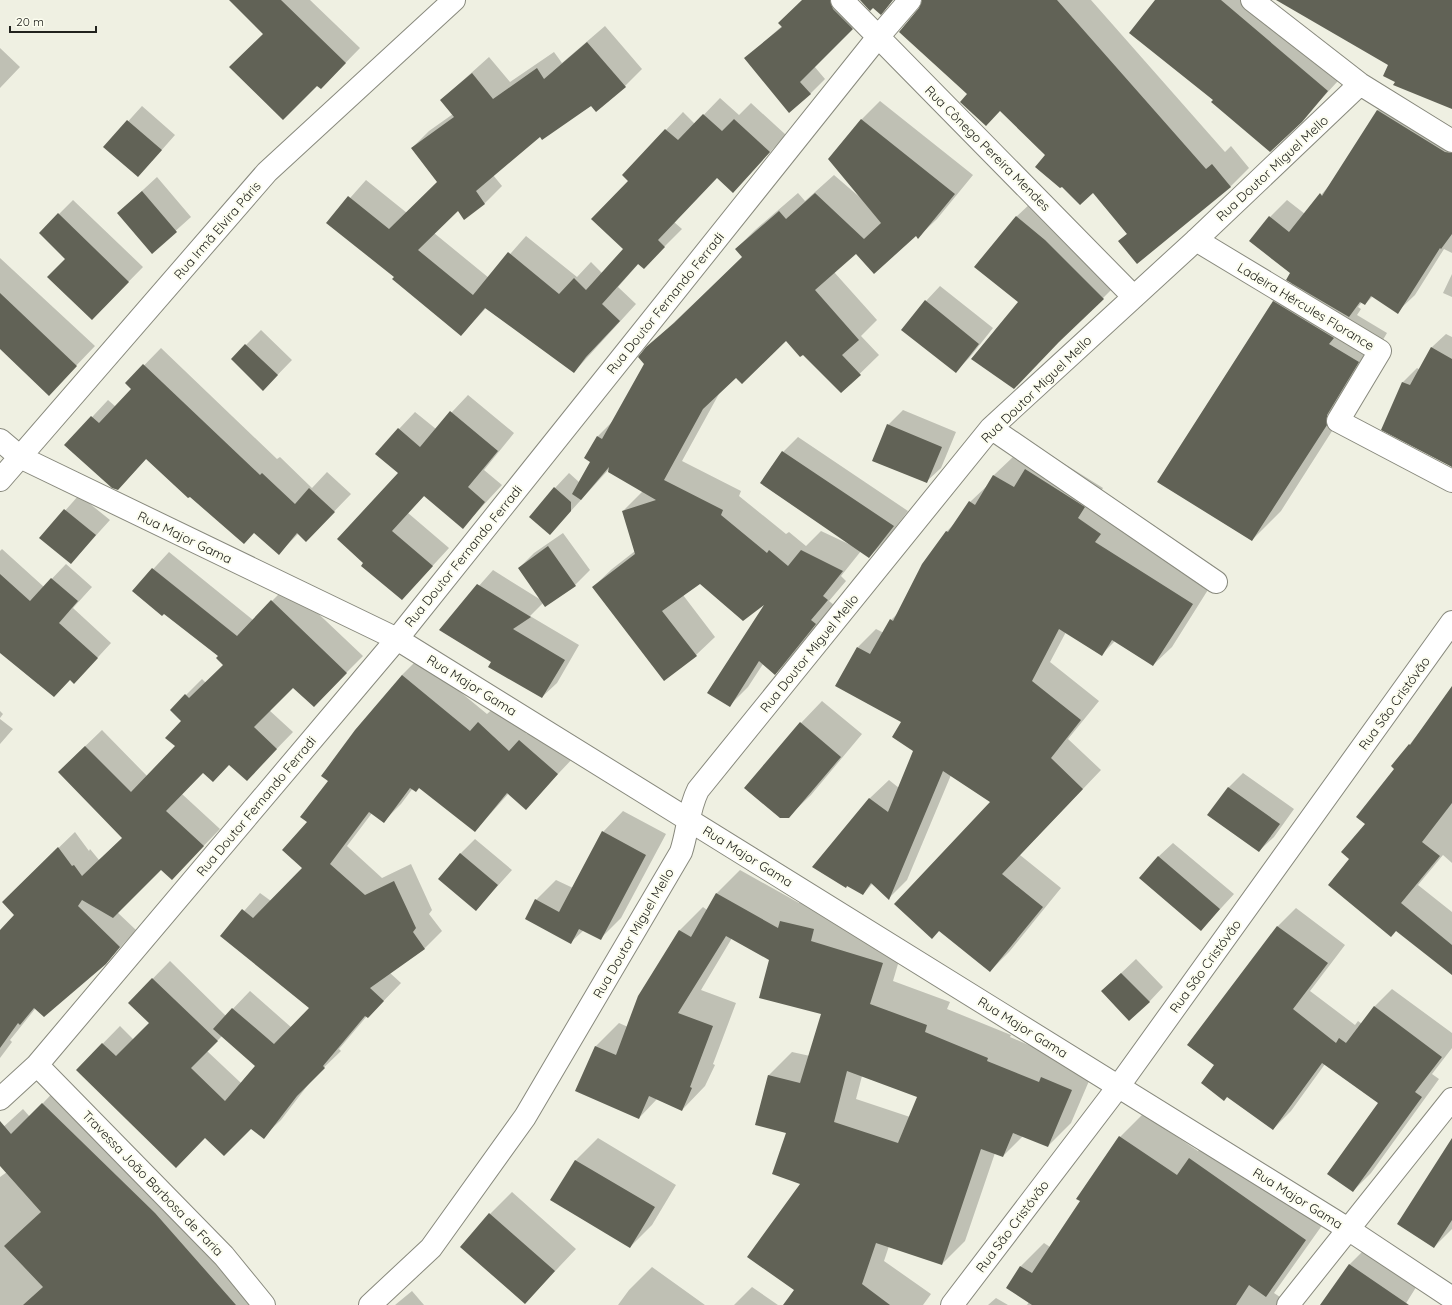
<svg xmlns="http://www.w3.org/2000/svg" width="1452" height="1305" font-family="Quicksand,sans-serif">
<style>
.shadow{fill:#0003;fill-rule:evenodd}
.building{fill:#616256;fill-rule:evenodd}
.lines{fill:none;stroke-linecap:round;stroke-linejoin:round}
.minor-casing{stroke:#88897d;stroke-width:24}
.minor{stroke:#fff;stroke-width:22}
.labels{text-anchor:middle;stroke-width:4;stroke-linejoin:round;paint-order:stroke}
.street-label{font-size:13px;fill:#21221d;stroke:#fcfdef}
</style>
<rect width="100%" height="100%" fill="#eff0e2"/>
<path class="shadow" d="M230 0H310L360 48 321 88Z
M803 0H855L866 13 814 66 825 79 810 94 745 59 782 26Z
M936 0H1091L1225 152 1231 146 1249 168 1231 186 1137 263 1119 241 1128 233 1093 191 1046 155 1001 110 969 94Z
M1157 0H1268L1349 69 1301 121 1214 100Z
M605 26 642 69 625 86 540 136 493 175 502 186 485 203 464 218 458 210 434 233 489 278 526 236 577 277 591 262 602 273 624 249 630 181 623 175 683 112 695 124 720 98 739 115 751 103 786 135 733 192 717 177 674 222 682 229 660 251 639 263 618 287 636 304 574 372 486 308 461 335 395 277 328 223 366 180 407 213 438 182 412 148 429 131 453 114 441 100 489 57 510 82 554 52 562 63Z
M0 48 20 67 0 88Z
M1395 93 1452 127V253L1444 249 1415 295 1397 312 1373 296 1365 304 1362 302 1358 307 1361 309 1357 315 1387 333 1356 385 1355 395 1281 511 1252 540 1273 301 1292 282V273L1270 217 1287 200 1305 214 1332 182 1378 110Z
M880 101 973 175 937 219 918 237 916 235 856 252 834 272 877 320 861 336 879 355 841 392 803 353 786 339 736 377 720 392 682 461 741 491 739 496 786 534 789 532 806 546 821 531 855 547 761 483 783 452 798 437 908 511 884 542 869 557 861 551 841 576 846 581 829 601 834 605 794 655 775 674 763 664 748 687 729 706 768 601 700 583 683 595 715 637 696 655 593 587 612 569 635 551 623 511 643 491 610 468 550 534 555 488 569 473 579 482 591 461 585 458 598 436 613 421 645 364 647 348 743 257 736 249 755 230 798 193 805 201 834 175 863 200 829 159 862 119Z
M142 106 175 135 152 161 105 147Z
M157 177 191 217 152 252 118 213Z
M73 200 143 267 92 319 59 214Z
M1031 203 1117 284 1103 298 1019 302 1016 217Z
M0 258 95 346 49 394 0 348Z
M1452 274V297L1443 293Z
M940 286 993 328 970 357 956 371 926 301Z
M261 330 292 360 263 390 232 359Z
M1446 334 1452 337V466L1382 429 1403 382 1417 368 1420 370 1432 347Z
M161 348 277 459 280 457 312 488 327 472 351 494 322 524 299 533 279 553 255 532 147 458 118 489 66 445 108 400 116 407 133 389 127 383Z
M468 395 514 433 484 470 502 485 463 527 425 495 408 513 449 548 402 599 363 566 399 473V429L415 412 436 429Z
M903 410 956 432 941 468 926 482 888 425Z
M1044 451 1103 488 1096 499 1211 585 1172 647 1153 665 1115 641 1101 655 1066 632 1050 662 1099 701 1068 739 1101 770 1020 855 1061 888 1009 952 990 971 991 802 951 775 907 880 889 898 873 883 863 894 814 867 870 798 889 780 899 788 914 751 903 722 858 647 876 629 884 633 891 620 898 613 923 564 947 531 956 522 970 502 989 484 994 475 1013 457 1029 467Z
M79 495 110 520 71 563 41 538Z
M563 533 590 570 575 585 545 606 543 603 530 616 579 645 557 683 542 697 492 662 440 630 493 570 541 600 519 568 534 553Z
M2 549 44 587 66 564 92 587 73 608 111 643 88 668 70 679 38 684 0 652V551Z
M169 552 253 620 288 585 363 656 330 689 293 686 269 710 293 732 263 763 230 764 203 772 182 794 220 829 188 862 161 869 117 912 136 930 106 963 35 1009 10 1040 12 1042 0 1058V932L15 915 19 886 75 832 89 851 90 849 99 860 123 838 76 755 102 730 147 776 176 746 183 721 171 710 202 679 206 683 225 665 219 656 164 612 133 591Z
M419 658 487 714 496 706 527 734 537 724 574 757 526 808 509 793 475 831 420 787 413 788 401 804 383 822 372 813 347 846 382 878 411 864 432 910 429 914 442 931 424 949 390 973 401 983 368 1017 367 1016 339 1049 341 1051 314 1077 281 1120 263 1137 251 1128 206 1137 77 1070 120 1026 134 1040 150 1023 129 1003 170 961 226 1016 250 991 292 1028 311 1008 222 936 260 893 271 901 304 868 308 822 329 781 402 675ZM222 1036 256 1065 241 1083 207 1051Z
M1452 690V863L1443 855 1418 885 1452 912V973L1351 859 1396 768 1393 766Z
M822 701 862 734 811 795 788 817 801 723Z
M0 711 3 714 0 718Z
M0 719 13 729 0 744Z
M1243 773 1294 809 1274 837 1259 851 1209 815 1229 787Z
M623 811 666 834 621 918 601 938 584 930 571 942 536 900 556 880 573 888 603 832Z
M475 839 512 870 476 910 460 854Z
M1173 843 1234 894 1201 930 1158 857Z
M740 870 799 903 804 898 834 918 905 940 893 981 950 1002 947 1009 1011 1035 1010 1037 1061 1059 1095 1067 1071 1123 1048 1146 1023 1136 1003 1156 995 1153 965 1241 942 1264 889 1246 884 1261 931 1294 923 1305H785L796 1290 802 1183 787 1132 756 1124 769 1075 792 1052 810 1056 823 1014 771 960 732 938 701 990 736 1003 713 1064 715 1065 705 1086 682 1110 657 1099 639 1118 576 1090 596 1046 619 1023 628 1027 639 997 680 930 703 907 707 910 717 893ZM862 1076 918 1096 910 1117 856 1099Z
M1296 908 1345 945 1310 991 1355 1025 1358 1021 1362 1024 1374 1007 1392 989 1452 1033V1048L1432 1074 1439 1079 1371 1173 1353 1191 1380 1103 1325 1064 1291 1111 1273 1129 1215 1065 1188 1045 1278 926Z
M1136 959 1163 987 1149 1002 1117 977Z
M60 1085 271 1305H0V1177L7 1172 0 1164V1130L23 1109 30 1117Z
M1143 1114 1198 1151 1213 1136 1328 1217 1274 1293 1292 1305H1027L1029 1302 1021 1266 1044 1243 1050 1247 1081 1201 1120 1137Z
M598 1138 676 1185 652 1225 630 1247 551 1200 576 1160Z
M1452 1139V1229L1434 1247Z
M512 1192 576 1249 525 1303 490 1214Z
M1373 1241 1423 1276 1405 1305H1322L1350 1264Z
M652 1267 705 1305H618L629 1290Z
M752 1287 778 1305H734Z
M412 1291 424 1305H395Z
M996 1298 1008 1305H988Z"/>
<path class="building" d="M229 0H281L346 63 321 89 317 86 283 120 229 67 263 34Z
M802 0H830L833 9 853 29 800 82 811 94 789 113 744 58 782 27 778 23Z
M860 0H893L881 15 873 8 870 11Z
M922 0H1057L1206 169 1212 164 1231 187 1137 264 1118 241 1127 234 1093 193 1080 205 1062 187 1060 188 1035 167 1045 155 1000 111 986 126 960 102 967 94 899 32 919 8Z
M1155 0H1221L1328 91 1302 122 1270 152 1211 102 1213 100 1129 33Z
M1276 0H1452V109L1393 85 1395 82 1383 76 1388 65Z
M587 42 626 87 596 112 591 106 542 140 540 137 476 191 485 204 464 220 458 211 418 250 473 295 508 252 559 294 574 278 586 290 623 249 591 219 628 181 622 175 665 129 678 140 703 114 722 131 734 119 770 152 733 193 717 178 658 240 665 247 644 269 638 264 602 304 620 321 586 357 574 373 485 308 461 336 392 279 394 277 326 223 348 196 389 229 437 182 411 148 454 117 440 100 472 73 493 99 537 68 544 79Z
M1377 110 1445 152 1452 153V234L1441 249 1440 248 1398 314 1371 296 1365 305 1360 302 1349 317 1286 280 1290 273 1249 241 1269 216 1289 232 1320 193 1322 196Z
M861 119 955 194 918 239 916 236 874 274 856 254 815 290 859 340 842 355 861 375 841 393 803 355 800 357 786 341 742 384 736 378 703 409 664 480 723 510 721 515 767 553 769 550 788 566 801 550 843 571 823 596 828 600 811 620 816 624 775 675 759 661 730 707 707 693 764 605 743 621 700 584 662 611 697 656 664 681 592 587 635 554 622 511 656 500 608 472 609 467 581 500 572 494 590 462 584 458 597 436 602 439 644 364 638 357 646 347 674 323 742 257 735 249 779 211 786 219 815 193 864 239 881 223 828 159Z
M127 120 162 150 138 177 103 147Z
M142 191 177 232 152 254 117 213Z
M58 213 129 282 92 320 47 277 65 259 39 233Z
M1016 216 1045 240 1104 299 1059 342 1014 389 971 359 1018 302 974 267Z
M0 293 77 366 49 396 0 349Z
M925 300 979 344 956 373 901 330Z
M1273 301 1334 338 1329 344 1359 362 1327 415V425L1252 541 1157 482Z
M245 344 278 375 263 391 231 359Z
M1431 347 1452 359V467L1381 430 1402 382 1410 385Z
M143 364 260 475 262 473 295 504 309 488 335 512 306 542 297 533 279 555 254 533 244 544 190 497 188 498 146 459 118 490 112 488 64 445 91 416 99 423 131 389 125 383Z
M450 411 498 451 468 487 485 502 463 529 424 496 392 531 433 566 402 600 361 566 363 563 337 539 398 473 375 454 398 428 420 447Z
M887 424 942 447 927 483 872 461Z
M782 451 894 526 869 558 760 483Z
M1025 469 1085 507 1078 518 1101 534 1095 542 1193 604 1153 666 1112 640 1102 656 1059 629 1032 681 1081 720 1051 758 1083 789 1002 874 1043 907 990 972 939 931 932 939 894 904 990 802 943 771 889 900 871 883 863 895 847 886 846 888 812 867 869 798 888 812 913 751 892 737 901 722 835 686 857 647 870 654 890 619 893 621 922 564 946 531 948 532 969 501 975 505 993 475 1014 487Z
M554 487 571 502V511L550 535 529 517Z
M64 509 96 535 71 564 39 538Z
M548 546 576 586 545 607 518 568Z
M152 568 237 636 271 600 347 673 314 707 293 688 254 727 277 749 247 781 229 765 213 782 203 773 166 811 204 846 172 880 161 870 113 918 82 900 78 906 120 947 106 964 44 1017 34 1008 20 1025 18 1023 0 1048V930L14 915 2 902 58 847 72 866 74 865 82 876 122 838 58 772 85 746 131 792 175 746 165 738 181 721 170 710 185 694 189 698 223 665 216 658 218 656 164 614 162 616 132 591Z
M0 574 30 601 51 578 78 601 59 623 98 658 74 684 70 680 54 697 0 653Z
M477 584 531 617 513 629 565 660 542 698 488 667 491 662 439 630Z
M402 675 470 731 478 722 509 751 519 740 558 774 526 810 507 793 475 832 419 788 416 792 410 788 384 823 369 812 330 864 365 895 394 881 416 928 413 932 425 949 370 988 384 1001 368 1018 365 1016 323 1066 325 1068 297 1096 264 1139 251 1129 224 1156 205 1138 176 1168 76 1070 102 1043 116 1056 149 1023 128 1003 152 978 218 1041 191 1068 225 1101 255 1066 213 1029 232 1008 274 1044 309 1008 220 936 242 909 253 918 302 868 282 850 307 822 300 817 328 781 321 776 355 730Z
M1452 686V803L1422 842 1440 856 1401 903 1452 945V975L1396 931 1391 937 1328 885 1349 859 1341 852 1365 824 1356 817 1394 769 1391 766 1409 744 1410 745Z
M800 722 841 757 789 818H780L744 788Z
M1228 787 1280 824 1259 852 1207 815Z
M602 831 646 855 601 940 579 929 571 944 525 919 535 899 559 912Z
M460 853 498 885 476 911 438 879Z
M1158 856 1220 909 1201 931 1139 878Z
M716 893 778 928 780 921 814 929 811 941 883 963 870 1004 927 1025 925 1032 988 1058 987 1061 1039 1082 1041 1077 1072 1090 1048 1147 1013 1133 1003 1157 981 1149 942 1265 876 1243 862 1284 890 1305H783L794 1290 747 1257 800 1184 772 1174 786 1133 755 1125 768 1075 800 1083 821 1014 759 998 769 960 726 936 678 1013 713 1026 690 1087 692 1088 682 1111 649 1096 639 1119 575 1091 595 1046 616 1055 638 996 679 930 691 937ZM847 1071 917 1097 898 1143 834 1122Z
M1277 926 1328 963 1293 1009 1336 1043 1339 1038 1346 1043 1374 1006 1442 1057 1415 1092 1422 1097 1353 1192 1327 1174 1378 1103 1322 1063 1273 1130 1227 1097 1224 1101 1201 1083 1214 1065 1187 1045Z
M1121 973 1150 1002 1129 1021 1101 991Z
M42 1103 155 1213 236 1305H23L43 1287 4 1246 41 1212 0 1166V1121L11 1134Z
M1119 1136 1177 1175 1189 1158 1306 1240 1266 1297 1249 1285 1236 1305H1032L1006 1288 1020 1266 1032 1273 1080 1201 1076 1199Z
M1452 1138V1220L1434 1248 1397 1224Z
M575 1160 655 1207 630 1248 550 1200Z
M489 1213 555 1271 525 1304 460 1247Z
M1349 1264 1409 1305H1320Z"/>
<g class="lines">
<defs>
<path id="minor" d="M842 0 1134 297
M1252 0 1360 84 1452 141
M1196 240 1380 351 1338 421 1452 481
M991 428 1216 582
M0 440 20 457 397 639 1348 1229 1452 1298
M0 480 267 172 454 0
M37 1065 224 1256 264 1305
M0 1099 37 1065 397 639 878 37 910 0
M370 1305 431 1248 525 1117 681 852C688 831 688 810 698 790L991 428 1196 240 1360 84
M952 1305 1118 1087 1452 622
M1288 1305 1452 1099"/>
</defs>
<use href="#minor" class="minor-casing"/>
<use href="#minor" class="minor"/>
</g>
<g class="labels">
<g class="street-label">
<text transform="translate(988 148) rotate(45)" y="5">Rua Cônego Pereira Mendes</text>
<text transform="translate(1272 168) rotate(-43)" y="5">Rua Doutor Miguel Mello</text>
<text transform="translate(217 230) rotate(-49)" y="5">Rua Irmã Elvira Páris</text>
<text transform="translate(665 303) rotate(-51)" y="5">Rua Doutor Fernando Ferradi</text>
<text transform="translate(1306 306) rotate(31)" y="5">Ladeira Hércules Florance</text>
<text transform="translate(1036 389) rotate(-44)" y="5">Rua Doutor Miguel Mello</text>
<text transform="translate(185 537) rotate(26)" y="5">Rua Major Gama</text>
<text transform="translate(463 556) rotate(-51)" y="5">Rua Doutor Fernando Ferradi</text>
<text transform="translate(809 653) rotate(-51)" y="5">Rua Doutor Miguel Mello</text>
<text transform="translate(472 685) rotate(32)" y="5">Rua Major Gama</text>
<text transform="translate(1394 703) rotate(-54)" y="5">Rua São Cristóvão</text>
<text transform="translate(256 806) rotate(-50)" y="5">Rua Doutor Fernando Ferradi</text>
<text transform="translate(748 856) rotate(32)" y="5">Rua Major Gama</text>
<text transform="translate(633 933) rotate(-60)" y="5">Rua Doutor Miguel Mello</text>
<text transform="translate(1205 966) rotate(-54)" y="5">Rua São Cristóvão</text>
<text transform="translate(1023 1027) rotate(32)" y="5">Rua Major Gama</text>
<text transform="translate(153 1183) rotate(46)" y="5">Travessa João Barbosa de Faria</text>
<text transform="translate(1298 1198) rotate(32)" y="5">Rua Major Gama</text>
<text transform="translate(1012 1226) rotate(-53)" y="5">Rua São Cristóvão</text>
</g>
</g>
<path d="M10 26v6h86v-6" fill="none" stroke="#21221d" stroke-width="2"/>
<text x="16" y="26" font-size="12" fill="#21221d" stroke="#fcfdef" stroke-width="3" paint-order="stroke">20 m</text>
</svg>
